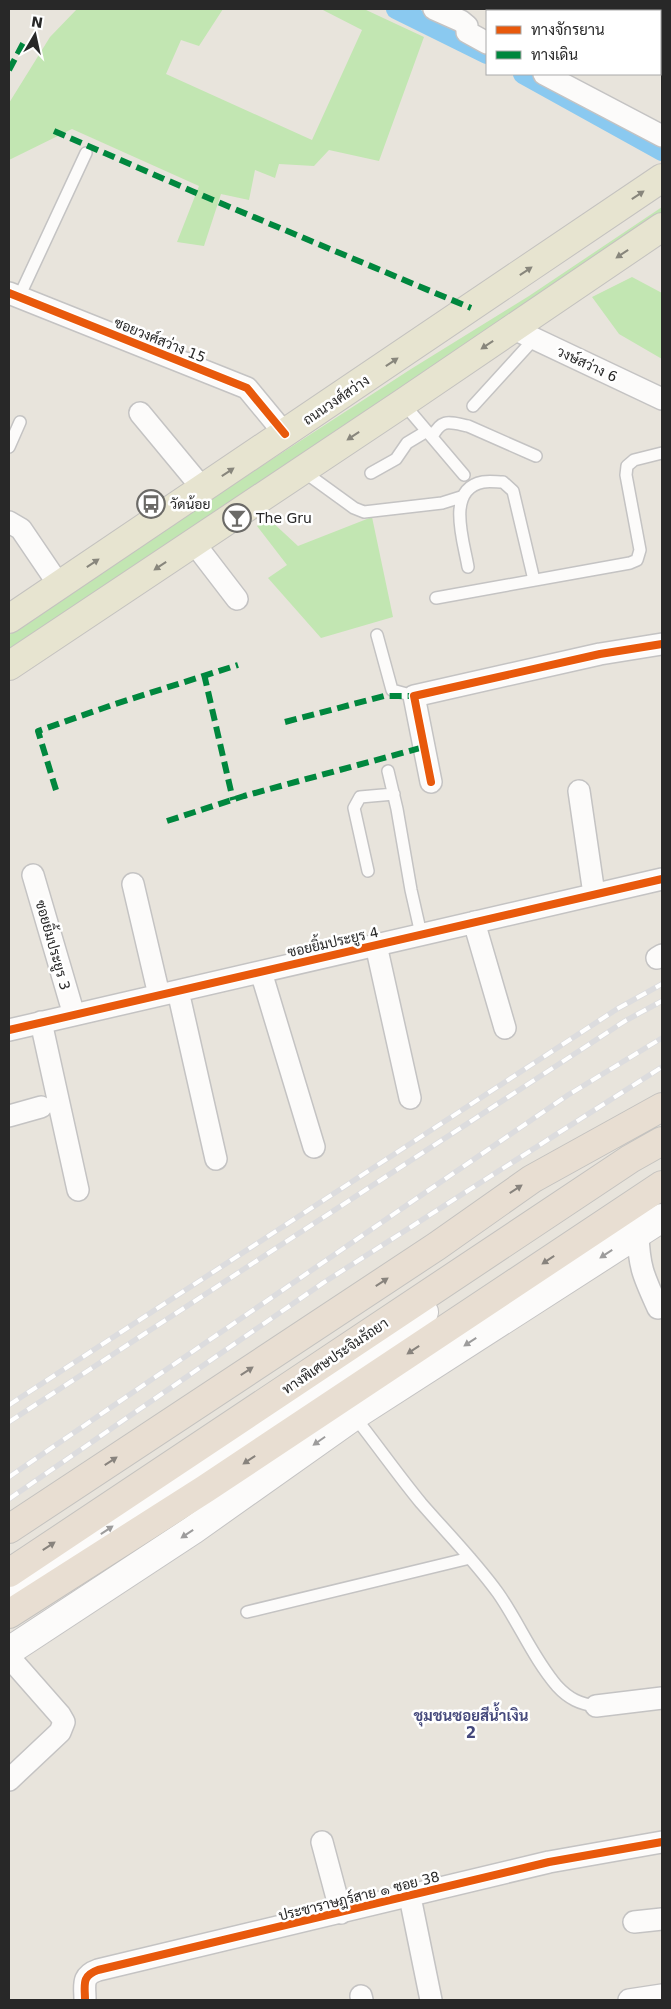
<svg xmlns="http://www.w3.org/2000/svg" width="671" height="2009" font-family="'DejaVu Sans',Sarabun,sans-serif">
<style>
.green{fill:#c2e6b2}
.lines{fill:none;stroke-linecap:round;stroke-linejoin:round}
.canal{stroke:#8ac9f0;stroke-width:20}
.service-casing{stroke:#c4c3c3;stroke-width:14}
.minor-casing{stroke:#c4c3c3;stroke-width:24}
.secondary-casing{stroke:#c4c3c3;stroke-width:30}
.primary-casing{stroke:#c4c2bf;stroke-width:30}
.motorway-casing{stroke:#c4c2bf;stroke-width:30}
.service{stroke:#fcfbfa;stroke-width:11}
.minor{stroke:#fcfbfa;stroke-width:21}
.secondary{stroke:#fcfbfa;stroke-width:28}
.primary{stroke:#e7e4d0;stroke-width:28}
.motorway{stroke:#e8ded2;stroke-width:28}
.rail-casing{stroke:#dcdcde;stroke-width:5.5}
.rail{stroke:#fff;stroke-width:4;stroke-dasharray:11;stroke-linecap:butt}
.quiet{stroke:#00873e;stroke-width:6;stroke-dasharray:12 6;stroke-linecap:butt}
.cycleway-casing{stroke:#fff;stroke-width:11}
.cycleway{stroke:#e8590c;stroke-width:8}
.oneway{fill:#88867c}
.oneway2{fill:#88837d}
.oneway3{fill:#9d9c9c}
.labels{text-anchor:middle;stroke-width:5;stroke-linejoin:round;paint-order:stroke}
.street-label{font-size:14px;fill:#282828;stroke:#fff}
.poi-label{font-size:14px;fill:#282828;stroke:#fff;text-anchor:start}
.neighbourhood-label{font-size:15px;font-weight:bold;fill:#45497c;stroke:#fff}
</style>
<rect width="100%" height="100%" fill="#e8e4dc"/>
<path class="green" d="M77 9H223L199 46 181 40 166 74 312 140 362 30 321 9H364L424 37 379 161 329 150 314 166 279 164 275 178 255 170 249 200 221 194 204 246 177 242 199 186 72 129 9 160V103L50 37Z
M662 207V213L9 652V635L231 486 411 369 529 296Z
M632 277 662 293V359L619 334 592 297Z
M372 517 393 617 321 638 268 578 287 565 257 526 270 520 298 546Z"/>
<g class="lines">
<path class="canal" d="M396 9 487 54
M523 74 662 151"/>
<defs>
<path id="service" d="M19 297 86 153
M403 403 464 475
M473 406 534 339
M432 437C442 418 449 422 468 426L536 456
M9 447 20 422
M303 471 354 508 364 512 442 503 461 497
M371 473 396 459 407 443 427 431
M468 567C464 542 445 489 483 482 489 481 497 482 503 482L513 491 534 580
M436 598 630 563 637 560 640 550 626 475 627 466 634 460 662 453
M377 635 392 690 414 696
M388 771 397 809 411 890 421 934
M368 871 354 808 360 797 394 794
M354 1416C377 1445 398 1475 421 1503 447 1533 475 1561 498 1593 519 1623 533 1658 557 1686 569 1699 580 1704 596 1706
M247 1612 470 1558"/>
<path id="minor" d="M434 9 461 21 467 26V32L487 43
M544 74 662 136
M9 293 247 388 285 434
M512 328 662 399
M140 413 203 489
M9 522 21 529 59 585
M194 543 237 599
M431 782 414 696 600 654 662 644
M579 791 594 894
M33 875 74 1015
M133 884 159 995
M474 922 505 1028
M376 945 410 1098
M657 958 662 955
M261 972 314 1147
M178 991 216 1159
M41 1022 78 1190
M9 1030 662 879
M9 1116 41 1107
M638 1234C639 1268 644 1277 658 1308
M9 1657 60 1715 64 1722 60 1732 9 1780
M596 1706 662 1698
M322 1842 341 1913
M410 1897 431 2000
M634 1922 662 1919
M361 1996 362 2000
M85 2000C85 1985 81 1976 98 1970L549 1862 662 1842
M629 2000 662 1995"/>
<path id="secondary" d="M9 1596 424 1312
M9 1651 193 1530 354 1416 662 1218"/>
<path id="primary" d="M9 619 662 178
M9 666 403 403 662 227"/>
<path id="motorway" d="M9 1529 437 1246 532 1179 662 1107
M9 1573 630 1159 662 1141
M9 1614 205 1489 662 1185"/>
</defs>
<use href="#service" class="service-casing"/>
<use href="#minor" class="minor-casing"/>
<use href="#secondary" class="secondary-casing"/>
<use href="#primary" class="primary-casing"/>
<use href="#motorway" class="motorway-casing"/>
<use href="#service" class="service"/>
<use href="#minor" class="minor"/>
<use href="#secondary" class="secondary"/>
<use href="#primary" class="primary"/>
<use href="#motorway" class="motorway"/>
<defs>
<path id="rail" d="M9 1405 617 1009 662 984
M9 1422 625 1021 662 1001
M9 1477 568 1095 662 1038
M9 1499 323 1283 662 1067"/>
</defs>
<use href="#rail" class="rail-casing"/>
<use href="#rail" class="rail"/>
<path class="quiet" d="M9 70 25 40
M54 131 194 192 471 308
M204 674 233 800
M285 722 384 696H414
M56 790 38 731 115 704 238 665
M167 821 244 796 424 747"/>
<defs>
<path id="cycleway" d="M9 293 247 388 285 434
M431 782 414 696 600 654 662 644
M9 1030 662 879
M85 2000C85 1985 81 1976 98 1970L549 1862 662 1842"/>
</defs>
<use href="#cycleway" class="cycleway-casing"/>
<use href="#cycleway" class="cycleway"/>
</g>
<defs><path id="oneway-solid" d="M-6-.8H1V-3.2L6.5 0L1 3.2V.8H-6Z" transform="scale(1.25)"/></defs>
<g class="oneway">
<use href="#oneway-solid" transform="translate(638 195) rotate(-34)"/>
<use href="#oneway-solid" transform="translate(622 254) rotate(146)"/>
<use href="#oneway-solid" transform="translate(526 271) rotate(-34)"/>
<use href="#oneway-solid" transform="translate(487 345) rotate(146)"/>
<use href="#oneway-solid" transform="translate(392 362) rotate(-34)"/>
<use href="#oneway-solid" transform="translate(353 436) rotate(146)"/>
<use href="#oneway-solid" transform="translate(228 472) rotate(-34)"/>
<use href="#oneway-solid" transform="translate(93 563) rotate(-34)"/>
<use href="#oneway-solid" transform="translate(160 566) rotate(146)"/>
</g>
<g class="oneway2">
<use href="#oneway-solid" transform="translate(516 1189) rotate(-33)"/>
<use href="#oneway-solid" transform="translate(548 1260) rotate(146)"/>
<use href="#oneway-solid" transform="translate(382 1282) rotate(-33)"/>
<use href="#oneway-solid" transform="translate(413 1350) rotate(146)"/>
<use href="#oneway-solid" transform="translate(247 1371) rotate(-33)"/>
<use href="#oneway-solid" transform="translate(249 1460) rotate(146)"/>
<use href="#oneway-solid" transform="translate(111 1461) rotate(-33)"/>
<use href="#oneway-solid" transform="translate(49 1546) rotate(-33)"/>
</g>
<g class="oneway3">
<use href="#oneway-solid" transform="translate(606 1254) rotate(147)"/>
<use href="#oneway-solid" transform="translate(470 1342) rotate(147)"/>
<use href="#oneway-solid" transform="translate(319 1441) rotate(145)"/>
<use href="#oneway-solid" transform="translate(107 1530) rotate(-34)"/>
<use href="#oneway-solid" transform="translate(187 1534) rotate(146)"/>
</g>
<defs>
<symbol id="bus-ring" viewBox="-11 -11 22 22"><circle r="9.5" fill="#fff" stroke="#6b6a67" stroke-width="1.5"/><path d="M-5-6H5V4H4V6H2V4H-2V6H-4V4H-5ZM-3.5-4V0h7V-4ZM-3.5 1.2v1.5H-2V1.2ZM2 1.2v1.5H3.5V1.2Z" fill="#6b6a67"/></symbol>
<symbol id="bar-ring" viewBox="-11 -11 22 22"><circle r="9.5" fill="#fff" stroke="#6b6a67" stroke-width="1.5"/><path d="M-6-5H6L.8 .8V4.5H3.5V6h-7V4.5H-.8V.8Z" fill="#6b6a67"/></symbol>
</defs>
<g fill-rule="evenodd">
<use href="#bus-ring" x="135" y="488" width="32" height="32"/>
<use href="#bar-ring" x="221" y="502" width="32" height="32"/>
</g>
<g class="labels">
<g class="street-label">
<text transform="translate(160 340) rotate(22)" y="5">ซอยวงศ์สว่าง 15</text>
<text transform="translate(587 364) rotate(25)" y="5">วงษ์สว่าง 6</text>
<text transform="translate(336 400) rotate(-34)" y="5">ถนนวงศ์สว่าง</text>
<text transform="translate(333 942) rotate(-13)" y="5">ซอยยิ้มประยูร 4</text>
<text transform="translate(53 945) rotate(74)" y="5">ซอยยิ้มประยูร 3</text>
<text transform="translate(335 1356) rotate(-34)" y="5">ทางพิเศษประจิมรัถยา</text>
<text transform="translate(359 1896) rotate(-14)" y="5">ประชาราษฎร์สาย ๑ ซอย 38</text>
</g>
<g class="poi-label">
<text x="170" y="509">วัดน้อย</text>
<text x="256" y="523">The Gru</text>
</g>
<g class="neighbourhood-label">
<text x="471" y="1721">ชุมชนซอยสีน้ำเงิน<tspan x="471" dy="17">2</tspan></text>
</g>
</g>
<rect width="671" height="2009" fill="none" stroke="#282828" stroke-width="20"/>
<rect x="486" y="10" width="175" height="65" fill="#ffffff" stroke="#a9a9a9"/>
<rect x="496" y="26" width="25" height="8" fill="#e8590c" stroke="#a9a9a9"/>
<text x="531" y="35" font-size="15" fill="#282828">ทางจักรยาน</text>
<rect x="496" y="51" width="25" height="8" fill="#00873e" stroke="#a9a9a9"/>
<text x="531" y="60" font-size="15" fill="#282828">ทางเดิน</text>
<g transform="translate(35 35) rotate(9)" stroke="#ffffff" stroke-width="4" paint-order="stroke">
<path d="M0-4L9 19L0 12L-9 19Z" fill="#282828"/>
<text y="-8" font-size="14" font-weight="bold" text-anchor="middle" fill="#282828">N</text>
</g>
</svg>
